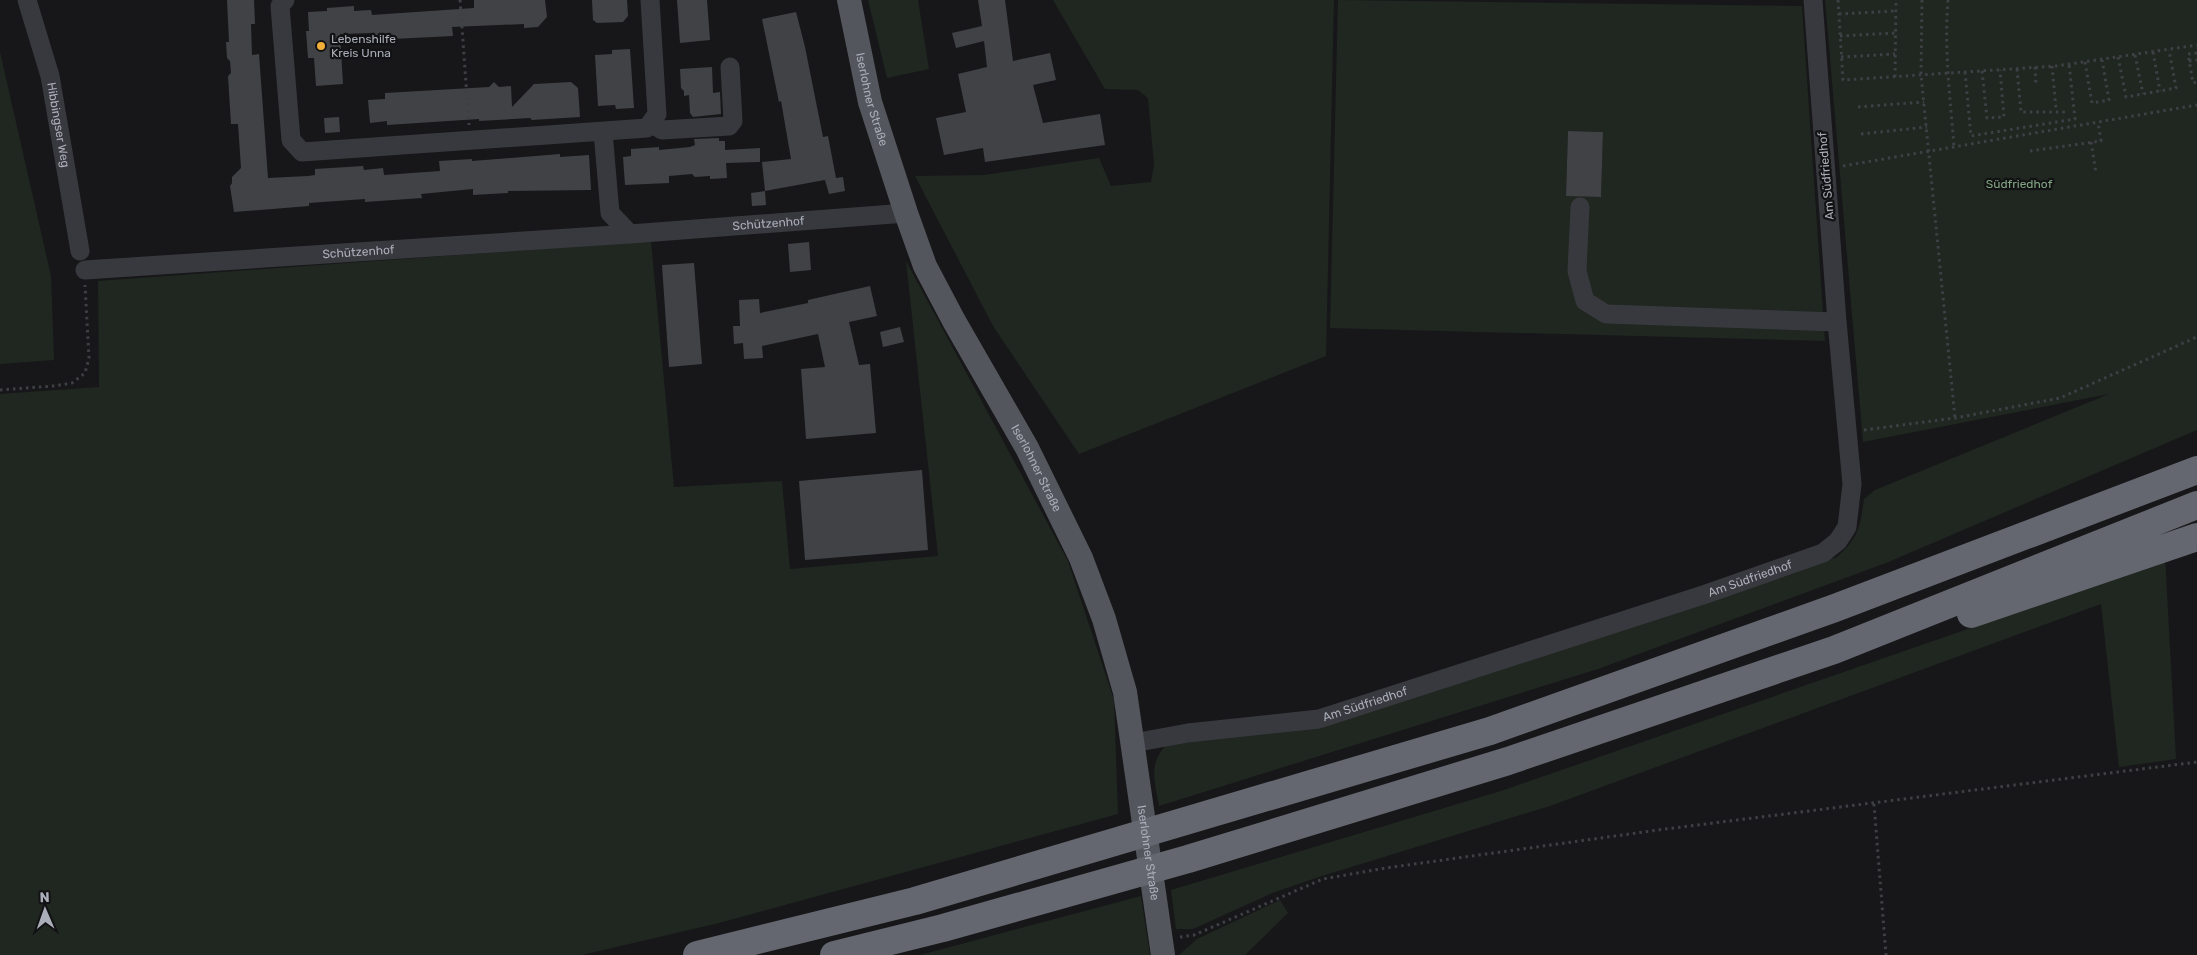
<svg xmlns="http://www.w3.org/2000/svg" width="2197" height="955" font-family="Rubik,sans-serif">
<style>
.green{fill:#1f2720;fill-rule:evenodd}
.building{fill:#414246}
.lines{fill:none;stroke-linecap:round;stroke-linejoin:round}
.path{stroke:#3e4045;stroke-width:3;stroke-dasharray:2.5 4;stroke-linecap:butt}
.minor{stroke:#38393e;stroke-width:19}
.major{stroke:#54565d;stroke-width:24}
.highway{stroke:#64676f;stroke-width:28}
.poi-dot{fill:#f0b038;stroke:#121214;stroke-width:2}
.labels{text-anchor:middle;stroke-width:4.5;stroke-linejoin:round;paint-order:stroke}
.poi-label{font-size:12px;fill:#aaaeb9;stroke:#121214;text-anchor:start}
.street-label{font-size:12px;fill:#aaaeb9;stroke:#121214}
.park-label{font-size:12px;fill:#81a482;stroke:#121214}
</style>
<rect width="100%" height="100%" fill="#171719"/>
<path class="green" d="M868 0H918L929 69 887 78Z
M1053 0H1334L1326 356 1079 454 993 326 915 176 984 175 1099 158 1111 186 1151 182 1154 165 1148 98 1138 90 1105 89Z
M1338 0 1802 6 1825 341 1330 328ZM1568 131 1603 132 1601 197 1566 195Z
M1825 0H2197V430L1886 563 1598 669 1159 806C1155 782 1148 764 1166 745L1322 725 1837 557C1859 537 1860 527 1864 499L1875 490 2109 394 1863 442Z
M0 52 51 276 54 360 0 364Z
M651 241 674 487 782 481 790 569 938 556 906 261 1068 561 1114 700 1118 814 719 923 582 955H0V394L99 387 98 281Z
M2165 556 2176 759 2119 767 2101 604 1550 806 1322 876 1275 892 1193 929H1176L1171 890 1504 790 2057 598Z
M1141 896 1150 955H920Z
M1280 900 1288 913 1245 955H1179L1197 939Z"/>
<path class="building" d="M227 0H254L255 24H251L252 55 259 54 268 178 308 176 315 175V169L363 166 364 170 383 168 384 175 440 171 439 161 472 159V161L560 154V157L589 155 591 190 508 191V193L473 195V189L421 194 422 198 365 202V199L309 203V206L234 212 230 186 232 183V177L241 168 238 124H231L228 76 231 73 230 61 227 58 226 42H229Z
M474 0H545L547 17 538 27 524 28V24L452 27 453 36 373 40V33L340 34 343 84 316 86 314 58H308L306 31H309L308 12 327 11V8L354 6V11L371 10 372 15 474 8Z
M592 0H627L628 16 623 22 597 23 593 20Z
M677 0H707L710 40 680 43Z
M978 0H1005L1013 61 1050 53 1056 80 1033 85 1043 123 1100 114 1105 145 985 162 983 148 944 155 936 118 966 112 958 74 987 67 984 41 956 48 952 33 982 26Z
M796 12 805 47 823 137 828 136 836 178 843 177 845 191 829 194 825 180 830 179 765 191 762 162 791 159 781 101 779 102 762 19Z
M630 49 634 108 616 109 615 105 598 106 595 55 612 54V50Z
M712 67 713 93 720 92 721 114 693 117 690 113 689 95 684 96V91L681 88 680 69Z
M494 82 499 87 511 86 512 107 534 84 571 82 578 88 580 117 532 120 530 118 479 121V119L387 125V121L370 123 368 100 385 99V93L489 87Z
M339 117 340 132 325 133 324 118Z
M1568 131 1603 132 1601 197 1566 196Z
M719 138V141H725V150L760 148V162L726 163 727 178 710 179V176L695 177 692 174 669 176V183L625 185 623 157 631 156V149L659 147V150L690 147 695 145 694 139Z
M765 191 766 205 752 206 751 193Z
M809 242 811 270 790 272 788 244Z
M694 263 702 364 669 367 662 265Z
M870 286 877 316 849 322 859 365 870 364 876 433 806 439 801 369 825 367 818 334 762 346 763 358 744 359 743 343 734 344 733 326H740L739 300 759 299 760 313 808 303V300Z
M900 327 904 342 883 347 880 332Z
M922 470 928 550 805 560 799 481Z"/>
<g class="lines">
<path class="path" d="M460 0 469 125
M1838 0 1843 80 2056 66 2197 45
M1922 0 1921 75 1955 418
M1948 0C1944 49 1950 97 1954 146
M1839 14 1895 11
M1840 36 1895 33
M2153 52 2160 91
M2197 53 2188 54 2193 83 2197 82
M2135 55 2143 94
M1841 57 1895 54
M2118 57 2126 97 2176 88 2169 50
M2189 61 2197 60
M2085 62 2092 103 2109 100 2102 60
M2052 66 2056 109
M2035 67 2036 85
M2017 69 2021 112H2066
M1982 71 1987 118 2004 117 2000 70
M1965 72 1971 136 2075 119 2069 64
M1895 77 1896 0
M1858 107 1924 102
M1861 134 1927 127
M2091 142 2096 173
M2030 151 2101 141 2098 122
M1843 166 2197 105
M0 390 53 386 72 383 85 373 89 358 85 285
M1864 430 1955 418 2060 398 2197 337
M1874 804 1886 955
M1180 937 1194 935 1323 879 1386 868 1658 830 2197 762"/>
<g class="minor">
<path id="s1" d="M27 0 50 76 80 251"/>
<path d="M285 0 280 6 291 140 302 152 647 128 657 114 650 0"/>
<path d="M651 123 662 130 729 126 733 121 730 67"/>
<path d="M603 132 610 213 630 234"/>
<path d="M1580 207 1577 271 1585 301 1606 314 1837 322"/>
<path id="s2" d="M85 270 630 234 906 213"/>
<path id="s3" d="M1133 743 1188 733 1319 719 1706 594 1823 553 1838 541 1847 527 1852 484 1837 322 1813 0"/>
</g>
<path class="major" id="s4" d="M849 0 870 102 906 213 925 266 954 321 1027 448 1081 558 1104 619 1125 692 1163 955"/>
<path class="highway" d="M1971 614 2197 537
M697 955 915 901 1490 731 1835 608 2197 470
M834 955 943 928 1188 859 1508 761 1834 650 2197 505"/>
</g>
<circle class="poi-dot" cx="321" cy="46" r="5"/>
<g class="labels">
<g class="poi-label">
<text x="331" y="43">Lebenshilfe<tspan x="331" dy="14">Kreis Unna</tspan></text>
</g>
<g class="street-label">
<text dy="4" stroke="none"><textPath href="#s4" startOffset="102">Iserlohner Straße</textPath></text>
<text dy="4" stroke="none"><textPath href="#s1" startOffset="129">Hibbingser Weg</textPath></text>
<text transform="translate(1826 176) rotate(-95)" y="4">Am Südfriedhof</text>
<text dy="4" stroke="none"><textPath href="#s2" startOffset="685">Schützenhof</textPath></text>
<text dy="4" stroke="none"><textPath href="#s2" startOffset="274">Schützenhof</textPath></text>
<text dy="4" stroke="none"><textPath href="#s4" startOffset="508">Iserlohner Straße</textPath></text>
<text dy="4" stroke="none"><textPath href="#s3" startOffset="641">Am Südfriedhof</textPath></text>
<text dy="4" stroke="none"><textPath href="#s3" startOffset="236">Am Südfriedhof</textPath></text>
<text dy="4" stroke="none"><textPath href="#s4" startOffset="912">Iserlohner Straße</textPath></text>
</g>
<g class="park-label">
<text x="2019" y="188">Südfriedhof</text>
</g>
</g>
<g transform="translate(45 910) rotate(358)" stroke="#121214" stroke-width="4" paint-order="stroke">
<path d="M0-4L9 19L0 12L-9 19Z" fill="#aaaeb9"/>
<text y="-8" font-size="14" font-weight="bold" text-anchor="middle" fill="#aaaeb9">N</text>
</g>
</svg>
